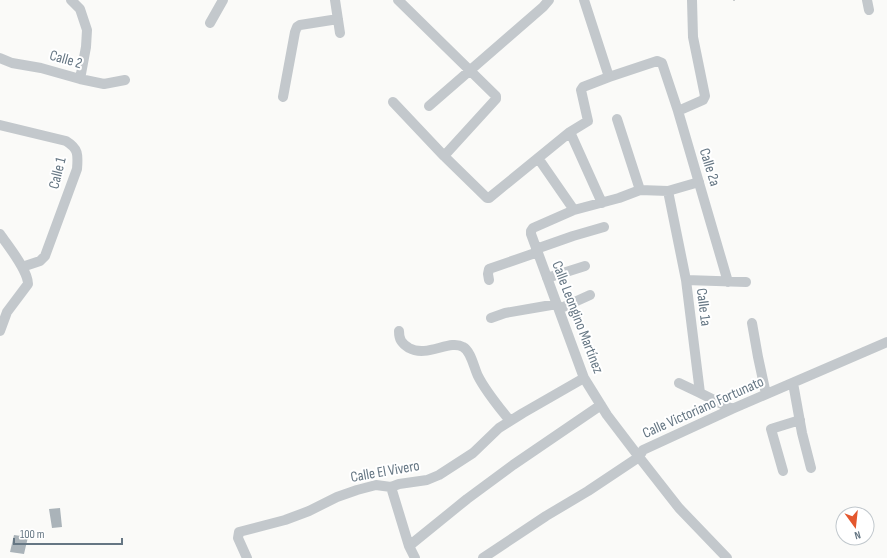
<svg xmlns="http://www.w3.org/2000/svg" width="887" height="558" font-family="'Sofia Sans Condensed',sans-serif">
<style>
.building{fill:#aab3b9}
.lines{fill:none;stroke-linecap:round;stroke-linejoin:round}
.path{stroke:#bbbfc2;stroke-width:1.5;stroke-dasharray:2 2;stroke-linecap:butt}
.minor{stroke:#c3c8cc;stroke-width:10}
.labels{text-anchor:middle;stroke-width:4;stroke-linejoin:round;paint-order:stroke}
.street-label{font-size:15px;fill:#657683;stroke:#fff}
</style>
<rect width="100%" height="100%" fill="#fafaf8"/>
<path class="building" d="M60 508 62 527 52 528 49 509Z
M14 535 28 537 24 554 10 552Z"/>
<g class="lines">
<path class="path" d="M733 0H735"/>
<path class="minor" d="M71 0 80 9 87 30 86 47 80 79
M335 0 340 33
M398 0 496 96V99L444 156
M584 0 609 77
M867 0 869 10
M210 23 223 0
M0 58 12 63 41 68 80 79 104 84 125 80
M283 97 295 32 297 27 300 25 338 19
M393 102 444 156 487 198H489L570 132 588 121 581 90 583 87 609 77 657 61 662 63 678 111 728 282
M429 106 543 7 549 0
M678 111 703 100 705 96 693 37 692 0
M617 119 640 190
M0 125 66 141C79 149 78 155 77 169L45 256 40 261 22 267
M570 132 602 203
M538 158 574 210
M699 182 668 191 640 190 619 198 574 210 533 228 531 231V234L584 378 607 415 639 457 679 508 727 558
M668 191 686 280 700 393 732 409
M0 234C8 246 28 270 28 284L7 312 0 331
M536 249 573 236 604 227
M547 278 585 266
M489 280 488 274 489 269 538 252
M686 280 746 282
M559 309 590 295
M491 318 505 313 557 304
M752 323 758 357 766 394
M399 331C399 339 401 343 409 348 427 358 450 339 463 347 471 351 474 368 478 376 486 392 499 407 510 421
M679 383 700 393
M793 383 802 433 811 468
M783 471 771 429 800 420
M391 487 409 546 415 558
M409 546 467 499 513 465 601 405
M247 558 238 538 239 532 285 520 309 511 337 497 357 490 376 485 391 487 399 484 427 480 439 475 473 453 499 428 523 413 584 378
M483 558 546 516 588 491 639 457 643 450 732 409 887 342"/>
</g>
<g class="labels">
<g class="street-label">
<text transform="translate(66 59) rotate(16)" y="5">Calle 2</text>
<text transform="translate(710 167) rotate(73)" y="5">Calle 2a</text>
<text transform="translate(57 173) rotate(-76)" y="5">Calle 1</text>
<text transform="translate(704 307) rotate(83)" y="5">Calle 1a</text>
<text transform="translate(578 317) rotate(69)" y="5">Calle Leongino Martínez</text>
<text transform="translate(703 407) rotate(-24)" y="5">Calle Victoriano Fortunato</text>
<text transform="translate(385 471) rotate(-10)" y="5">Calle El Vivero</text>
</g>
</g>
<g transform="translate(855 526) rotate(165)"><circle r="19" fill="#ffffff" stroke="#c1c8cd"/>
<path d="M0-3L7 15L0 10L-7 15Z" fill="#e4572e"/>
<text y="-6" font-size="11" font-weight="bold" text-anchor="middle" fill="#657683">N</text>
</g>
<path d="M14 538v6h108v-6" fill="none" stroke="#657683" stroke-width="2"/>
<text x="20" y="538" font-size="12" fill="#657683" stroke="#ffffff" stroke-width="3" paint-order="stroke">100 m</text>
</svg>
